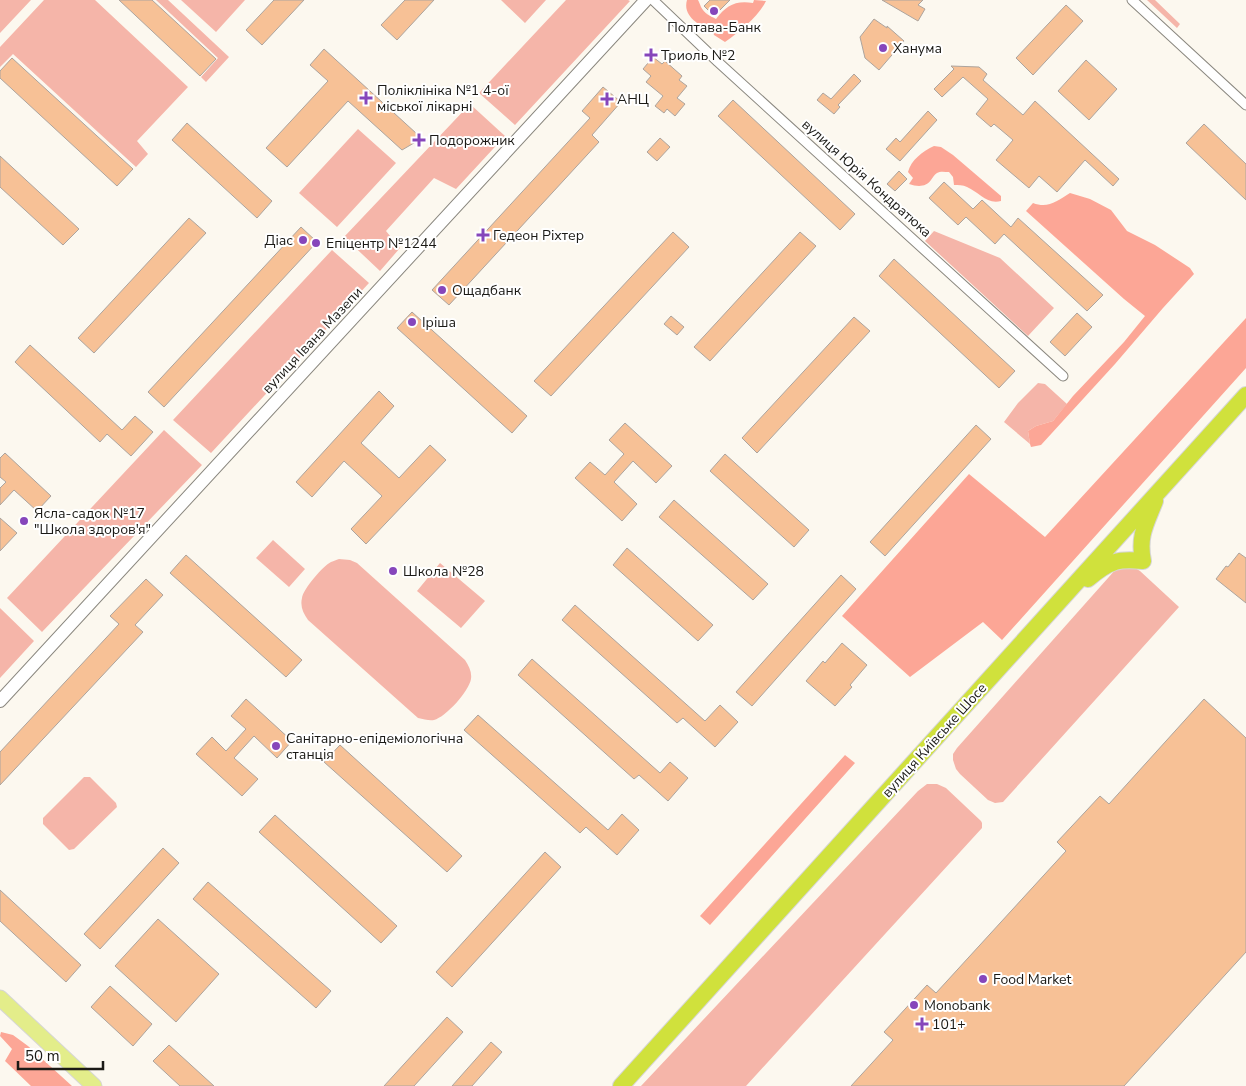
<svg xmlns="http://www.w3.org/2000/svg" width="1246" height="1086" font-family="'Nunito Sans',sans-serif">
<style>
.green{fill:#f5b5a9}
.forest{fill:#fca696}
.building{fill:#f7c196;stroke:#aca49e}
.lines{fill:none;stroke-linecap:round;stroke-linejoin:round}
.street-casing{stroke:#8a877f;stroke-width:11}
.secondary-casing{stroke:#8a877f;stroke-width:14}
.primary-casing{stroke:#d6d6d5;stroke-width:17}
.highway-casing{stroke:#d6d6d5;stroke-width:18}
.street{stroke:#fff;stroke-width:9}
.secondary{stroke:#fff;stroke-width:12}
.primary{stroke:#e3ed8a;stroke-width:15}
.highway{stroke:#d0e13c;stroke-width:16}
.poi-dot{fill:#8646bb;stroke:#fff;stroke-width:2}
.labels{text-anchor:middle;stroke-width:4;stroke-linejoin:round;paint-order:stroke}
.poi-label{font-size:14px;fill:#1b1a16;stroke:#fff;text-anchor:start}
.street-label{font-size:14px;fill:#1b1a16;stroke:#fff}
</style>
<rect width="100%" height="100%" fill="#fcf8ef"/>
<path class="green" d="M0 0H31L0 33Z
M44 0H95L188 87 137 141 148 154 136 167 13 54 0 67V47Z
M156 0H168L229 57 206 82 201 77 218 58Z
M181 0H245L216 32Z
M501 0H546L525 23Z
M566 0H628L630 1 515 125 479 93Z
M1147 0H1155L1180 24 1177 28Z
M470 104 505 136 456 189 434 178 386 231 400 248 380 271 344 237Z
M358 129 396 163 337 227 299 193Z
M934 231 1000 258 1054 308 1028 336 925 241Z
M332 250 369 283 211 453 173 420Z
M1038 383 1045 384 1067 404 1053 421 1036 426 1028 431 1030 444 1004 422 1018 403Z
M164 430 202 465 42 632 7 598Z
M273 540 305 569 289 587 256 558Z
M339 559 350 560 357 563 465 660C469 666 472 672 471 679 469 691 446 717 434 720 429 721 424 719 418 718L308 620C303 613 300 606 302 598 303 589 323 566 331 562 334 561 336 560 339 559Z
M440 563 485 601 461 628 417 591Z
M1132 566 1140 571 1179 607 1003 802 995 803 988 800 960 774 956 769 953 760V754L957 748 1116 569Z
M0 608 34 641 0 678Z
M84 777H90L116 803 117 807 74 849 69 850 43 824V818Z
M927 784H937L946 788 981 821 982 823V828L746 1086H641L918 791Z"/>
<path class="forest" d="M687 0H698C699 2 700 4 701 7 704 13 710 16 716 19 726 6 735 0 753 3L754 0 766 1C758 17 740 31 725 42L714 35 713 32C701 26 682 17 687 0Z
M934 146 941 147 953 155 1001 196V201C987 205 979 192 967 187 963 185 958 185 954 185L953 177 949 172C945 172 940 171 937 173 934 175 933 177 931 180 926 187 918 187 909 184L913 178 908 172C911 160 923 151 934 146Z
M1070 193 1090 199 1111 210 1127 231 1155 245 1190 268 1194 274 1163 308 1115 364 1041 445 1031 447 1030 444 1028 431 1036 426 1053 421 1073 396 1124 342 1145 316 1124 299 1026 211 1033 203C1048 209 1057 201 1070 193Z
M1246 318V368L1002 640 983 622 910 677 842 616 969 474 1045 537Z
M845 755 855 763 710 925 700 916Z
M1 1032 13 1035 28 1046 72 1086H31L5 1061 12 1049 0 1036Z"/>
<path class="building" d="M119 0H152L216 59 200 76Z
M274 0H304L262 45 246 30Z
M405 0H434L397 40 381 25Z
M710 0H730L714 16 704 6Z
M882 0H923L918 5 925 9 918 21Z
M1066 5 1083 21 1033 75 1016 58Z
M874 19 887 28V26L904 41 879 70 865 58 860 37Z
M324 49 417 134 419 140 402 150 348 101 287 167 266 148 328 81 310 65Z
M653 57 662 64 665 61 682 76 679 80 687 86 677 98 685 104 675 116 667 109 664 113 655 106 663 96 646 82 651 76 643 69Z
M12 58 133 169 117 186 0 78V71Z
M1086 60 1117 89 1089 120 1058 91Z
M951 66 979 67 987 74 983 80 1023 115 1035 101 1119 179 1113 186 1085 160 1057 192 1039 176 1029 188 996 160 1013 140 994 124 991 127 976 114 988 99 963 77 942 97 934 89 954 69Z
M854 74 861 81 838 105 840 107 834 114 817 100 823 93 831 99Z
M603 87 621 102 592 135 599 142 449 305 432 290 590 118 582 111Z
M733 100 855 214 840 230 718 116Z
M928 111 937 120 900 161 886 149 896 138 900 142Z
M187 123 272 201 257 218 172 140Z
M1204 124 1246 164V200L1186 143Z
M660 138 670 147 657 161 647 152Z
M0 156 79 229 63 245 0 187Z
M899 171 907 179 895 191 887 184Z
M944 182 973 209 982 200 1011 227 1018 218 1103 295 1087 311 1004 234 995 244 966 217 958 225 929 198Z
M189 218 206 233 94 353 78 338Z
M301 227 317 242 164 407 148 392Z
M673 232 689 247 551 396 534 381Z
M800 232 816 246 710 361 694 347Z
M894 259 1015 371 999 388 879 276Z
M412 312 527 416 512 433 397 328Z
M1077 313 1092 327 1065 356 1050 342Z
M671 316 684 327 677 335 664 324Z
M854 317 870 331 757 453 742 438Z
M30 345 122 430 135 416 153 432 131 456 107 434 100 442 15 362Z
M379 391 394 406 361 443 399 478 430 445 446 460 366 544 351 529 382 496 344 461 312 497 296 482Z
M625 423 672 466 656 483 633 461 614 482 637 504 622 521 575 478 590 462 605 475 624 454 609 440Z
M976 425 991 439 885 556 870 542Z
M5 453 51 496 37 511 14 490 0 505V488L6 482 0 477V458Z
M725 454 809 530 794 547 710 471Z
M674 500 768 584 753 600 659 517Z
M0 518 17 533 0 551Z
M627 548 713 625 698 641 613 565Z
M1239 553 1246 558V603L1216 579 1226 566 1228 567Z
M186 555 302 660 286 677 170 573Z
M841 575 856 589 752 706 736 692Z
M146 579 163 595 135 625 143 632 0 785V752L119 624 110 616Z
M575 605 705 721 720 705 738 722 715 747 683 718 677 723 562 620Z
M842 643 867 665 850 685 852 687 835 706 806 681 823 661 825 663Z
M532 659 660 773 670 762 688 778 668 801 639 775 634 779 518 675Z
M246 699 292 741 277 758 254 736 234 758 258 779 242 796 196 754 212 737 226 751 246 729 231 716Z
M1204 699 1246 738V952L1124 1086H851L893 1040 884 1032 927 985 936 993 1066 851 1057 842 1100 796 1109 804Z
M478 715 608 830 622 814 639 830 617 855 586 827 580 833 464 730Z
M340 745 462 856 447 872 324 762Z
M275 815 397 926 381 943 259 832Z
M163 848 179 863 100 949 84 934Z
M545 852 561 867 452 987 436 972Z
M208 882 331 991 316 1008 193 899Z
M0 890 81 965 66 982 0 921Z
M158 919 219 974 176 1022 115 966Z
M110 986 152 1024 133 1046 91 1007Z
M447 1017 463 1032 414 1086H384Z
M491 1042 502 1052 472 1086H452Z
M169 1045 180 1055 214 1086H180L153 1061Z"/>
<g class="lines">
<defs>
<path id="street" d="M653 0 718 62 1063 376
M1132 0 1246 105"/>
<path id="secondary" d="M0 701 646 0"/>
<path id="primary" d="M0 998 94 1086"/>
<path id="highway" d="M1088 579C1095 573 1105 565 1115 562 1124 559 1134 560 1143 561 1138 536 1146 524 1155 501
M621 1086 1246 395"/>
</defs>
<use href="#street" class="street-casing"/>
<use href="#secondary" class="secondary-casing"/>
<use href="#primary" class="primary-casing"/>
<use href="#highway" class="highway-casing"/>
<use href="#street" class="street"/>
<use href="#secondary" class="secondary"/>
<use href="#primary" class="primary"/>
<use href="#highway" class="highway"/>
</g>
<g class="poi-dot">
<circle cx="714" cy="11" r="5"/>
<circle cx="883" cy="48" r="5"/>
<path d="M648.5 47.5h5v5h5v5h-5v5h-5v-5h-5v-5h5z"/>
<path d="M363.5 90.5h5v5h5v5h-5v5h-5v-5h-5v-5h5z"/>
<path d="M604.5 91.5h5v5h5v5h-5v5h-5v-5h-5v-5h5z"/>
<path d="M416.5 132.5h5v5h5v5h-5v5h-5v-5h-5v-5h5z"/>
<path d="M480.5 227.5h5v5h5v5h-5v5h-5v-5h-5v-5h5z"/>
<circle cx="303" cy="240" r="5"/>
<circle cx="316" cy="243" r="5"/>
<circle cx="442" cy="290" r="5"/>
<circle cx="412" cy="322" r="5"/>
<circle cx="24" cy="521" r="5"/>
<circle cx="393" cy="571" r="5"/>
<circle cx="276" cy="746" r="5"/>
<circle cx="983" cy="979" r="5"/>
<circle cx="914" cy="1005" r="5"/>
<path d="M919.5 1016.5h5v5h5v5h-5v5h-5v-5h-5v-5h5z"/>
</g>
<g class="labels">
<g class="poi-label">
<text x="714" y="32" text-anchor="middle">Полтава-Банк</text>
<text x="893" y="53">Ханума</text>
<text x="661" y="60">Триоль №2</text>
<text x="377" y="95">Поліклініка №1 4-ої<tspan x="377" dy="16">міської лікарні</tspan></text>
<text x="617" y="104">АНЦ</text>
<text x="429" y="145">Подорожник</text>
<text x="493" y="240">Гедеон Ріхтер</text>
<text x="293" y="245" text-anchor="end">Діас</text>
<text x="326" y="248">Епіцентр №1244</text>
<text x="452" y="295">Ощадбанк</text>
<text x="422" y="327">Іріша</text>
<text x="34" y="518">Ясла-садок №17<tspan x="34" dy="16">"Школа здоров'я"</tspan></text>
<text x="403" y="576">Школа №28</text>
<text x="286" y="743">Санітарно-епідеміологічна<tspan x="286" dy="16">станція</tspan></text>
<text x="993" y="984">Food Market</text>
<text x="924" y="1010">Monobank</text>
<text x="932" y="1029">101+</text>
</g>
<g class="street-label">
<text transform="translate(867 178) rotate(42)" y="5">вулиця Юрія Кондратюка</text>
<text transform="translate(312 340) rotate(-47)" y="5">вулиця Івана Мазепи</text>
<text transform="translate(934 740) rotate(-48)" y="5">вулиця Київське Шосе</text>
</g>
</g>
<path d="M18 1061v8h85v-8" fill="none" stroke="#1b1a16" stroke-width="2.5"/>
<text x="25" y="1061" font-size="15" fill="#1b1a16" stroke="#ffffff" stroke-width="4" paint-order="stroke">50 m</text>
</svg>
